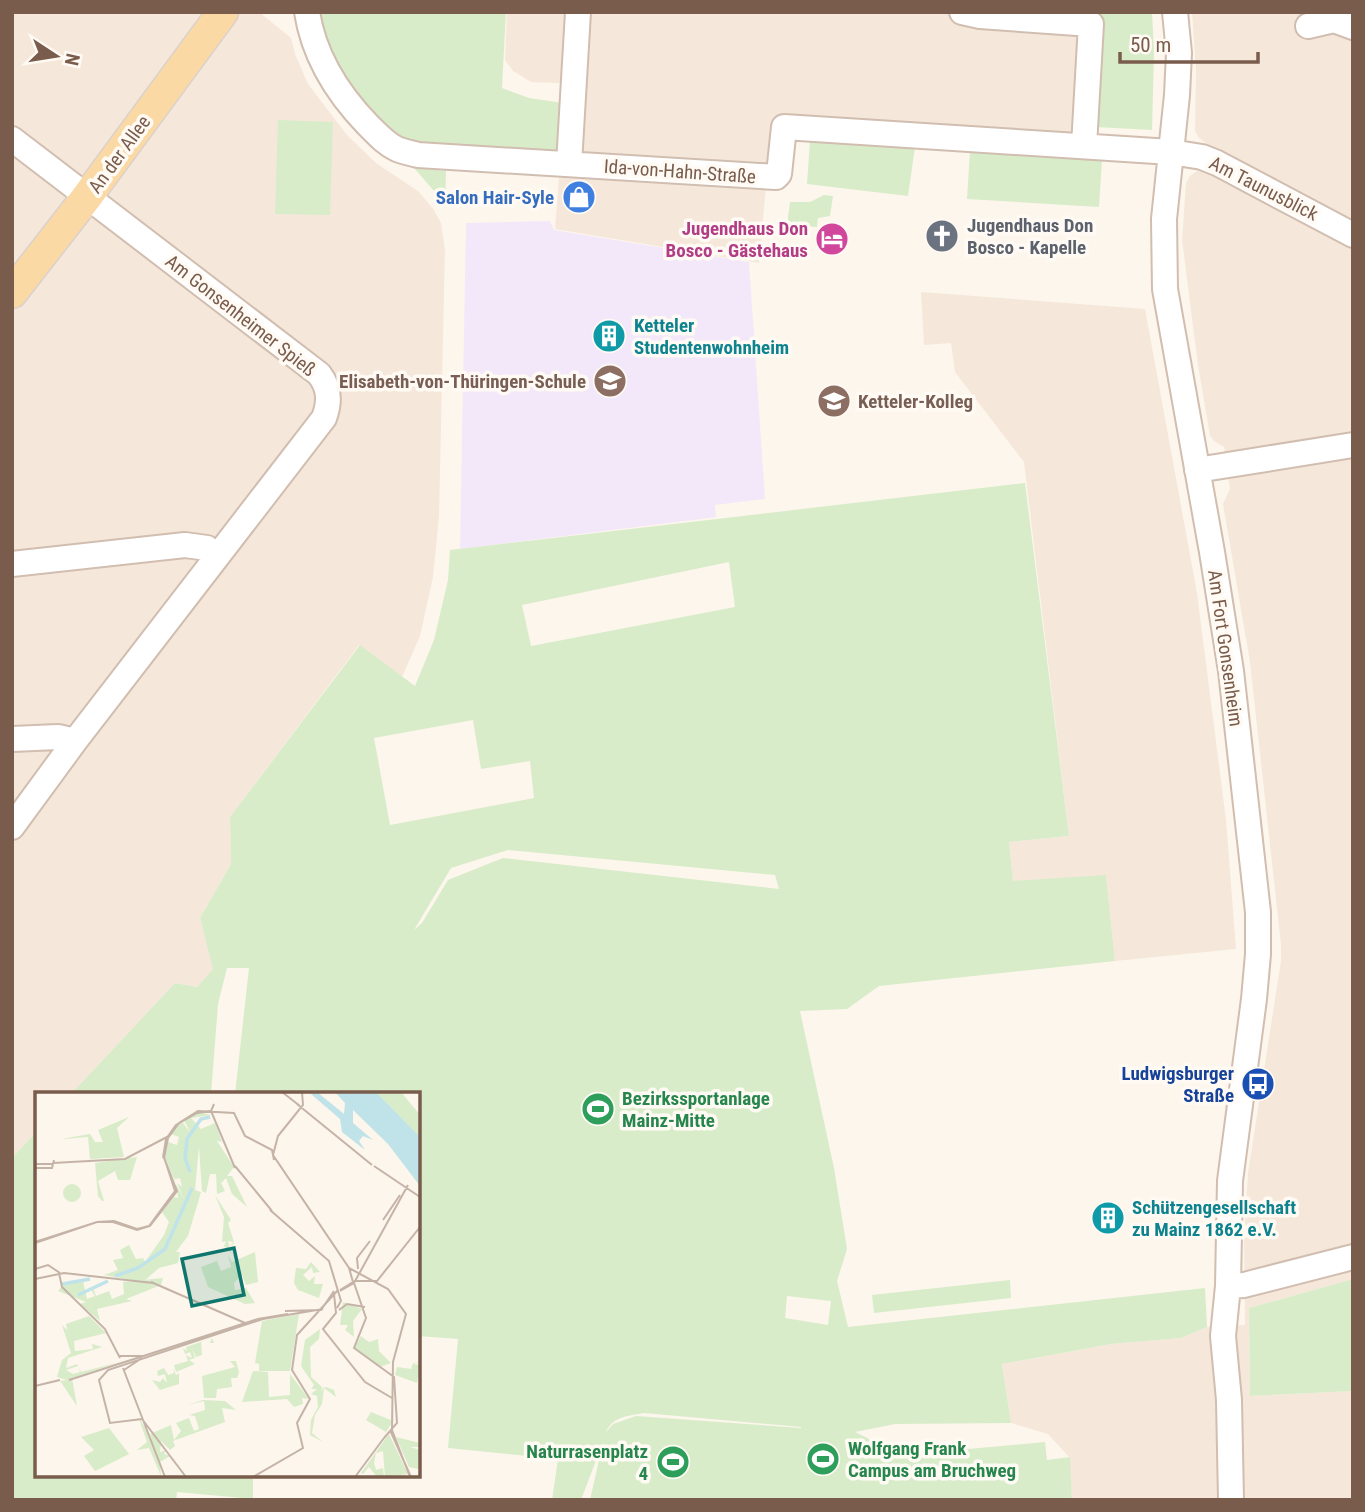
<svg xmlns="http://www.w3.org/2000/svg" width="1365" height="1512" font-family="'Roboto Condensed',sans-serif">
<style>
.residential{fill:#f5e8da}
.education{fill:#f3e8fa}
.green{fill:#d8ecc9;fill-rule:evenodd}
.lines{fill:none;stroke-linecap:round;stroke-linejoin:round}
.minor-casing{stroke:#d1beb0;stroke-width:28}
.major-casing{stroke:#dad1cd;stroke-width:33}
.minor{stroke:#fff;stroke-width:24}
.major{stroke:#fbd9a5;stroke-width:30}
.labels{text-anchor:middle;stroke-width:7;stroke-linejoin:round;paint-order:stroke}
.street-label{font-size:19px;fill:#7a5c4d;stroke:#fffaf3}
.shop-label{font-size:19px;font-weight:bold;fill:#366cbe;stroke:#fffaf3;text-anchor:end}
.worship-label{font-size:19px;font-weight:bold;fill:#5b616d;stroke:#fffaf3;text-anchor:start}
.hotel-label{font-size:19px;font-weight:bold;fill:#b23c85;stroke:#fffaf3;text-anchor:end}
.culture-label{font-size:19px;font-weight:bold;fill:#0d838f;stroke:#fffaf3;text-anchor:start}
.education-label{font-size:19px;font-weight:bold;fill:#785e54;stroke:#fffaf3;text-anchor:end}
.transit-label{font-size:19px;font-weight:bold;fill:#164399;stroke:#fffaf3;text-anchor:end}
.leisure-label{font-size:19px;font-weight:bold;fill:#27864d;stroke:#fffaf3;text-anchor:start}
.inset-river{fill:none;stroke:#bfe3e8;stroke-width:3.5}
.inset-road{fill:none;stroke:#c5b3a7;stroke-width:2}
.view{fill:#0f766e;fill-opacity:0.15;stroke:#0f766e;stroke-width:3.5}
.inset-edge{fill:none;stroke:#7a5c4d;stroke-width:3.5}
</style>
<rect width="100%" height="100%" fill="#fdf6ec"/>
<path class="residential" d="M12 12H259L291 38 295 54 308 84 347 135 376 163 418 191 434 210 441 223 445 250 439 516 433 577 420 636 402 677 359 645 230 817 231 864 200 918 214 969 197 987 175 983 71 1094H37V1131L12 1158Z
M507 12H1102L1095 127 1075 136 772 120 759 263 555 229 559 178 576 158 582 84 531 82 513 71 505 60Z
M1192 12H1353V1279L1249 1308 1250 1396 1353 1391V1500H1072L1069 1457 1048 1434 1011 1423 1002 1364 1111 1344 1181 1338 1207 1327 1245 1325 1244 1240 1248 1173 1281 961V945L1250 662 1223 504 1230 489 1224 447 1214 441 1210 436 1198 365 1182 240 1186 183 1190 176 1197 171 1207 169 1212 148 1199 138 1195 131 1196 70Z
M921 292 1145 309 1197 593 1226 820 1236 949 1115 961 1106 876 1013 882 1009 842 1069 836 1024 462 955 372 951 343 924 345Z"/>
<path class="education" d="M550 221 554 230 749 262 765 499 715 505 716 517 460 549 466 223Z"/>
<path class="green" d="M316 12H506L502 88 529 98 563 103 557 154 417 144C382 129 349 88 330 54 324 42 321 26 316 12Z
M1102 12H1152L1154 52 1152 130 1096 127Z
M278 120 333 122 330 215 275 214Z
M810 141 915 147 908 196 807 184Z
M970 151 1102 160 1099 207 967 199Z
M414 168 446 171 445 208 434 191Z
M824 195 833 196 830 216 818 218 817 227 787 225 790 202H810Z
M1025 483 1069 836 1009 842 1013 881 1106 875 1115 961 879 986 847 1009 800 1011 834 1168 847 1249 837 1281 848 1327 1205 1288 1207 1327 1181 1338 1111 1344 1002 1364 1011 1423 895 1424 855 1432 902 1455 1045 1442 1047 1460 1070 1457 1072 1500H590L603 1442 581 1500H552L558 1459 448 1448 458 1339 418 1336V1094H235L249 968H227L218 1004 211 1094H71L175 983 197 987 213 969 200 918 231 864 230 817 360 645 415 686 434 640 448 580 450 550ZM729 562 735 607 531 646 522 605ZM473 720 481 769 530 761 534 798 390 825 374 738ZM508 850 775 875 779 889 503 858 448 880 422 923 414 930 451 868ZM787 1296 831 1301 828 1325 785 1318ZM644 1413 801 1427V1428L636 1416 613 1424 606 1432C613 1416 629 1416 644 1413Z
M37 1131V1475H250L253 1479V1499L177 1492 176 1500H12V1158Z
M1353 1279V1391L1250 1396 1249 1308Z
M1010 1280 1011 1298 874 1313 872 1295Z"/>
<g class="lines">
<defs>
<path id="minor" d="M307 12C314 57 337 93 368 125 377 134 386 144 397 149 404 152 411 153 418 155L776 177 779 174 784 127 1171 152 1202 157 1217 163 1353 235
M962 12 980 16 1091 24 1084 146
M1175 12 1179 53 1177 95 1164 219 1165 289 1212 552 1231 671 1258 912V954L1254 999 1230 1181 1228 1286 1223 1336 1229 1400 1231 1500
M1308 26 1334 20 1353 27
M12 139 319 374C330 388 330 402 324 418L75 741 12 827
M569 164 578 12
M1197 470 1353 445
M12 564 185 545 207 548 217 556
M12 739 58 737 75 741
M1228 1286 1244 1285 1353 1257"/>
<path id="major" d="M12 293 86 198 223 12"/>
</defs>
<use href="#minor" class="minor-casing"/>
<use href="#major" class="major-casing"/>
<use href="#minor" class="minor"/>
<use href="#major" class="major"/>
</g>
<defs>
<symbol id="shop-disc" viewBox="-11 -11 22 22"><circle r="9.5" fill="#3f7fe0" stroke="#fffaf3"/><path d="M-5-2.5h2.3a2.7 3.5 0 0 1 5.4 0H5L5.5 6h-11ZM-1.5-2.5h3a1.5 2.3 0 0 0-3 0Z" fill="#fff"/></symbol>
<symbol id="church-disc" viewBox="-11 -11 22 22"><circle r="9.5" fill="#6b7280" stroke="#fffaf3"/><path d="M-1.2-6h2.4v3.5h3.3v2.4h-3.3V6h-2.4V-.1h-3.3v-2.4h3.3Z" fill="#fff"/></symbol>
<symbol id="hotel-disc" viewBox="-11 -11 22 22"><circle r="9.5" fill="#d1479c" stroke="#fffaf3"/><path d="M-6-4.5h1.5V1H6V5H4.5V3h-9V5H-6ZM-4 0a1.8 1.8 0 1 1 3.6 0ZM.5 0V-2.5h3Q6-2.5 6 0Z" fill="#fff"/></symbol>
<symbol id="building-disc" viewBox="-11 -11 22 22"><circle r="9.5" fill="#0f9aa8" stroke="#fffaf3"/><path d="M-4-6H4V6H1V3H-1V6H-4ZM-2.5-4.3h1.7v1.8h-1.7ZM.8-4.3h1.7v1.8H.8ZM-2.5-1h1.7V.8h-1.7ZM.8-1h1.7V.8H.8Z" fill="#fff"/></symbol>
<symbol id="school-disc" viewBox="-11 -11 22 22"><circle r="9.5" fill="#8d6e63" stroke="#fffaf3"/><path d="M0-5L7-2L0 1L-7-2ZM-4 1L0 2.5L4 1V4Q0 6-4 4Z" fill="#fff"/></symbol>
<symbol id="university-disc" viewBox="-11 -11 22 22"><circle r="9.5" fill="#8d6e63" stroke="#fffaf3"/><path d="M0-5L7-2L0 1L-7-2ZM-4 1L0 2.5L4 1V4Q0 6-4 4Z" fill="#fff"/></symbol>
<symbol id="bus-disc" viewBox="-11 -11 22 22"><circle r="9.5" fill="#1a4fb4" stroke="#fffaf3"/><path d="M-5-6H5V4H4V6H2V4H-2V6H-4V4H-5ZM-3.5-4V0h7V-4ZM-3.5 1.2v1.5H-2V1.2ZM2 1.2v1.5H3.5V1.2Z" fill="#fff"/></symbol>
<symbol id="stadium-disc" viewBox="-11 -11 22 22"><circle r="9.5" fill="#2e9e5b" stroke="#fffaf3"/><path d="M0-5a6.5 5 0 1 0 0 10a6.5 5 0 1 0 0-10ZM-3.5-1.8h7v3.6h-7Z" fill="#fff"/></symbol>
</defs>
<g fill-rule="evenodd">
<use href="#shop-disc" x="560" y="178" width="38" height="38"/>
<use href="#church-disc" x="923" y="217" width="38" height="38"/>
<use href="#hotel-disc" x="813" y="220" width="38" height="38"/>
<use href="#building-disc" x="590" y="317" width="38" height="38"/>
<use href="#school-disc" x="591" y="362" width="38" height="38"/>
<use href="#university-disc" x="815" y="382" width="38" height="38"/>
<use href="#bus-disc" x="1239" y="1065" width="38" height="38"/>
<use href="#stadium-disc" x="579" y="1090" width="38" height="38"/>
<use href="#building-disc" x="1089" y="1199" width="38" height="38"/>
<use href="#stadium-disc" x="804" y="1440" width="38" height="38"/>
<use href="#stadium-disc" x="654" y="1443" width="38" height="38"/>
</g>
<g class="labels">
<g class="street-label">
<text transform="translate(119 154) rotate(-54)" y="7">An der Allee</text>
<text transform="translate(680 171) rotate(4)" y="7">Ida-von-Hahn-Straße</text>
<text transform="translate(1264 188) rotate(27)" y="7">Am Taunusblick</text>
<text transform="translate(241 315) rotate(38)" y="7">Am Gonsenheimer Spieß</text>
<text transform="translate(1226 648) rotate(82)" y="7">Am Fort Gonsenheim</text>
</g>
<g class="shop-label">
<text x="554" y="204">Salon Hair-Syle</text>
</g>
<g class="worship-label">
<text x="967" y="232">Jugendhaus Don<tspan x="967" dy="22">Bosco - Kapelle</tspan></text>
</g>
<g class="hotel-label">
<text x="808" y="235">Jugendhaus Don<tspan x="808" dy="22">Bosco - Gästehaus</tspan></text>
</g>
<g class="culture-label">
<text x="634" y="332">Ketteler<tspan x="634" dy="22">Studentenwohnheim</tspan></text>
<text x="1132" y="1214">Schützengesellschaft<tspan x="1132" dy="22">zu Mainz 1862 e.V.</tspan></text>
</g>
<g class="education-label">
<text x="586" y="388">Elisabeth-von-Thüringen-Schule</text>
<text x="858" y="408" text-anchor="start">Ketteler-Kolleg</text>
</g>
<g class="transit-label">
<text x="1234" y="1080">Ludwigsburger<tspan x="1234" dy="22">Straße</tspan></text>
</g>
<g class="leisure-label">
<text x="622" y="1105">Bezirkssportanlage<tspan x="622" dy="22">Mainz-Mitte</tspan></text>
<text x="848" y="1455">Wolfgang Frank<tspan x="848" dy="22">Campus am Bruchweg</tspan></text>
<text x="648" y="1458" text-anchor="end">Naturrasenplatz<tspan x="648" dy="22">4</tspan></text>
</g>
</g>
<g transform="translate(35 1092)">
<rect width="385" height="385" fill="#fdf6ec"/>
<path d="M341 0H366L385 23V45ZM164 20 176 23 156 26 166 37 180 31 187 50 182 49 199 75 192 84H197L212 115 197 102 191 86 186 91 190 99 182 102 181 82H175L171 101 167 99 164 55 160 98 166 100 153 144 141 160H145L143 171 124 176 108 190 69 183 83 178 78 168 88 166 85 158 94 153 101 167 108 166 110 170 129 143 134 130 127 120 139 105 143 106 141 92 149 107 142 91 147 95 145 86 140 87 131 66 141 90 132 75 129 61 131 50V61L133 50 142 53 144 45 136 42 139 37 147 30 155 40 149 28ZM94 25 82 36 89 65 55 67 53 45 26 47 55 42 60 50H68L63 38ZM102 65 95 88H83L80 79 63 89 69 109H67L63 104 60 71ZM28 101a9 9 0 1 1 18 0a9 9 0 1 1-18 0ZM180 103 196 128 193 131 199 150V152L195 153 199 150 193 149 196 161 189 154 191 149 187 150 189 125ZM220 160 223 190 211 193 207 183 199 191 200 198 211 196 220 211 210 212 173 195 166 175 182 169 186 179 196 175 193 163 197 170ZM276 170 285 180 278 181 277 175 268 183 274 189 280 184 279 192H288L284 206 263 198 259 191 261 176 271 177ZM128 186 126 193 91 207 97 209 62 217 65 229 45 212 51 210 23 199 29 192 48 189 52 207 60 204 55 196 58 195 61 204 74 199 77 207 89 202 88 190ZM308 210 327 217 318 229 319 245 310 238 313 233H305ZM264 222 255 279H224V272L220 271 227 229ZM54 224 71 241 39 249 40 259 58 257 57 252 67 255 33 266 31 276 42 272 43 274 31 278 38 282 45 280 44 275 46 280 85 270 37 286 42 314 25 289 32 288 22 285 27 268 36 261 27 233 32 238 31 232ZM285 237 284 247 275 255 276 285 287 295 286 301 288 296 291 295 299 298 301 305 289 296 287 312 280 323 277 341 288 350 275 343 276 328 283 315 282 304 276 302 282 297H276L279 293 266 274 270 248ZM326 244 334 250 343 247 344 259 356 271 345 275 319 256ZM177 246 166 250 167 263 161 265 157 257 160 266 154 268 160 272 141 280 139 273 153 269 151 263 157 266 155 260 150 262 148 256 152 259 151 255 177 246 179 251H175ZM195 269H201L204 280 202 286H196L197 295 182 297 181 306H169L167 284 200 275ZM385 270 378 272 385 273 382 291 360 283 362 275 376 277 378 271ZM129 276 133 283 139 281 138 276 141 283 144 281V292L125 298 117 288 125 290 128 286 132 291 130 282 123 284 122 279ZM218 279 233 280 234 305 255 303V282L274 307 267 306 268 312 259 315 252 307 207 310ZM168 308 190 309 201 318 187 316 190 330 138 349 140 354 135 358 126 349 125 360 131 358 129 362 135 364 125 370 126 384 114 356 102 358 112 350 104 327 97 328 104 326 117 347 115 342 136 333 139 348 146 339 141 331 154 326 159 339 164 337 160 324 154 323 170 318 169 309 152 313ZM336 320 358 329 351 340 331 328ZM74 336 94 362 60 379 49 364 59 358 46 345ZM354 342 373 382 350 385 348 359 341 361 339 371 341 378 348 376 349 385H342L334 375 328 382 326 381ZM361 345 385 351V355H375L385 358 383 377 374 375Z" fill="#d8ecc9"/>
<path d="M282 0 309 22 310 11 300 0H341L385 45V94L353 52 318 18V31L338 48 328 44 324 49 330 58 307 40 305 27 276 2Z" fill="#bfe3e8"/>
<path class="inset-river" d="M323 0 385 62M155 80 150 66 152 47 166 27 175 25M80 184 103 176 130 157 157 96M27 192 55 187M43 203 73 189"/>
<path class="inset-road" d="M247 0 265 14M267 0 268 13 243 44 238 63 314 176 318 190 305 198M179 12 176 19 200 76M262 12 337 73M128 66 131 47 141 33 162 21 176 19M0 72 90 67 132 45M200 74 237 119M339 74 385 105M0 76H17L19 68M235 118 294 169 306 209 302 216M348 128 365 103M0 150 62 130H78L102 138 115 134 142 99 129 66 133 46 144 31 163 19 199 21 210 44 237 58 239 68M0 151 62 130 79 129 102 137 114 134 140 99 128 62M314 176 353 197 371 222 358 270 357 338 375 385M0 177 13 173 25 181M323 177 322 166 335 149M24 181 27 195 70 237 85 266M0 187 29 181 118 191M319 189H342L385 135M116 190 210 231M319 191 331 226 319 256 359 285 362 331 349 346M305 199 319 191 373 93M299 202 301 221 288 237 330 290 357 306M304 218 312 212 330 215M250 219 286 218 299 199M84 264H109M88 276 130 385M89 278 107 266M34 288 223 227 253 222M0 294 25 288M355 338 376 385M151 385 107 327 75 331 64 288 73 278 228 227 288 217M218 385 268 356 262 331 275 307 257 278 262 243 303 198M320 385 349 346"/>
<path class="view" d="M199 156 209 203 157 214 147 167Z"/>
<rect width="385" height="385" class="inset-edge"/>
</g>
<rect width="1365" height="1512" fill="none" stroke="#7a5c4d" stroke-width="28"/>
<g transform="translate(56 56) rotate(102)" stroke="#fffaf3" stroke-width="5" paint-order="stroke">
<path d="M0-5L12 26L0 18L-12 26Z" fill="#7a5c4d"/>
<text y="-10" font-size="19" font-weight="bold" text-anchor="middle" fill="#7a5c4d">N</text>
</g>
<path d="M1120 52v10h138v-10" fill="none" stroke="#7a5c4d" stroke-width="3.5"/>
<text x="1130" y="52" font-size="21" fill="#7a5c4d" stroke="#fffaf3" stroke-width="5" paint-order="stroke">50 m</text>
</svg>
